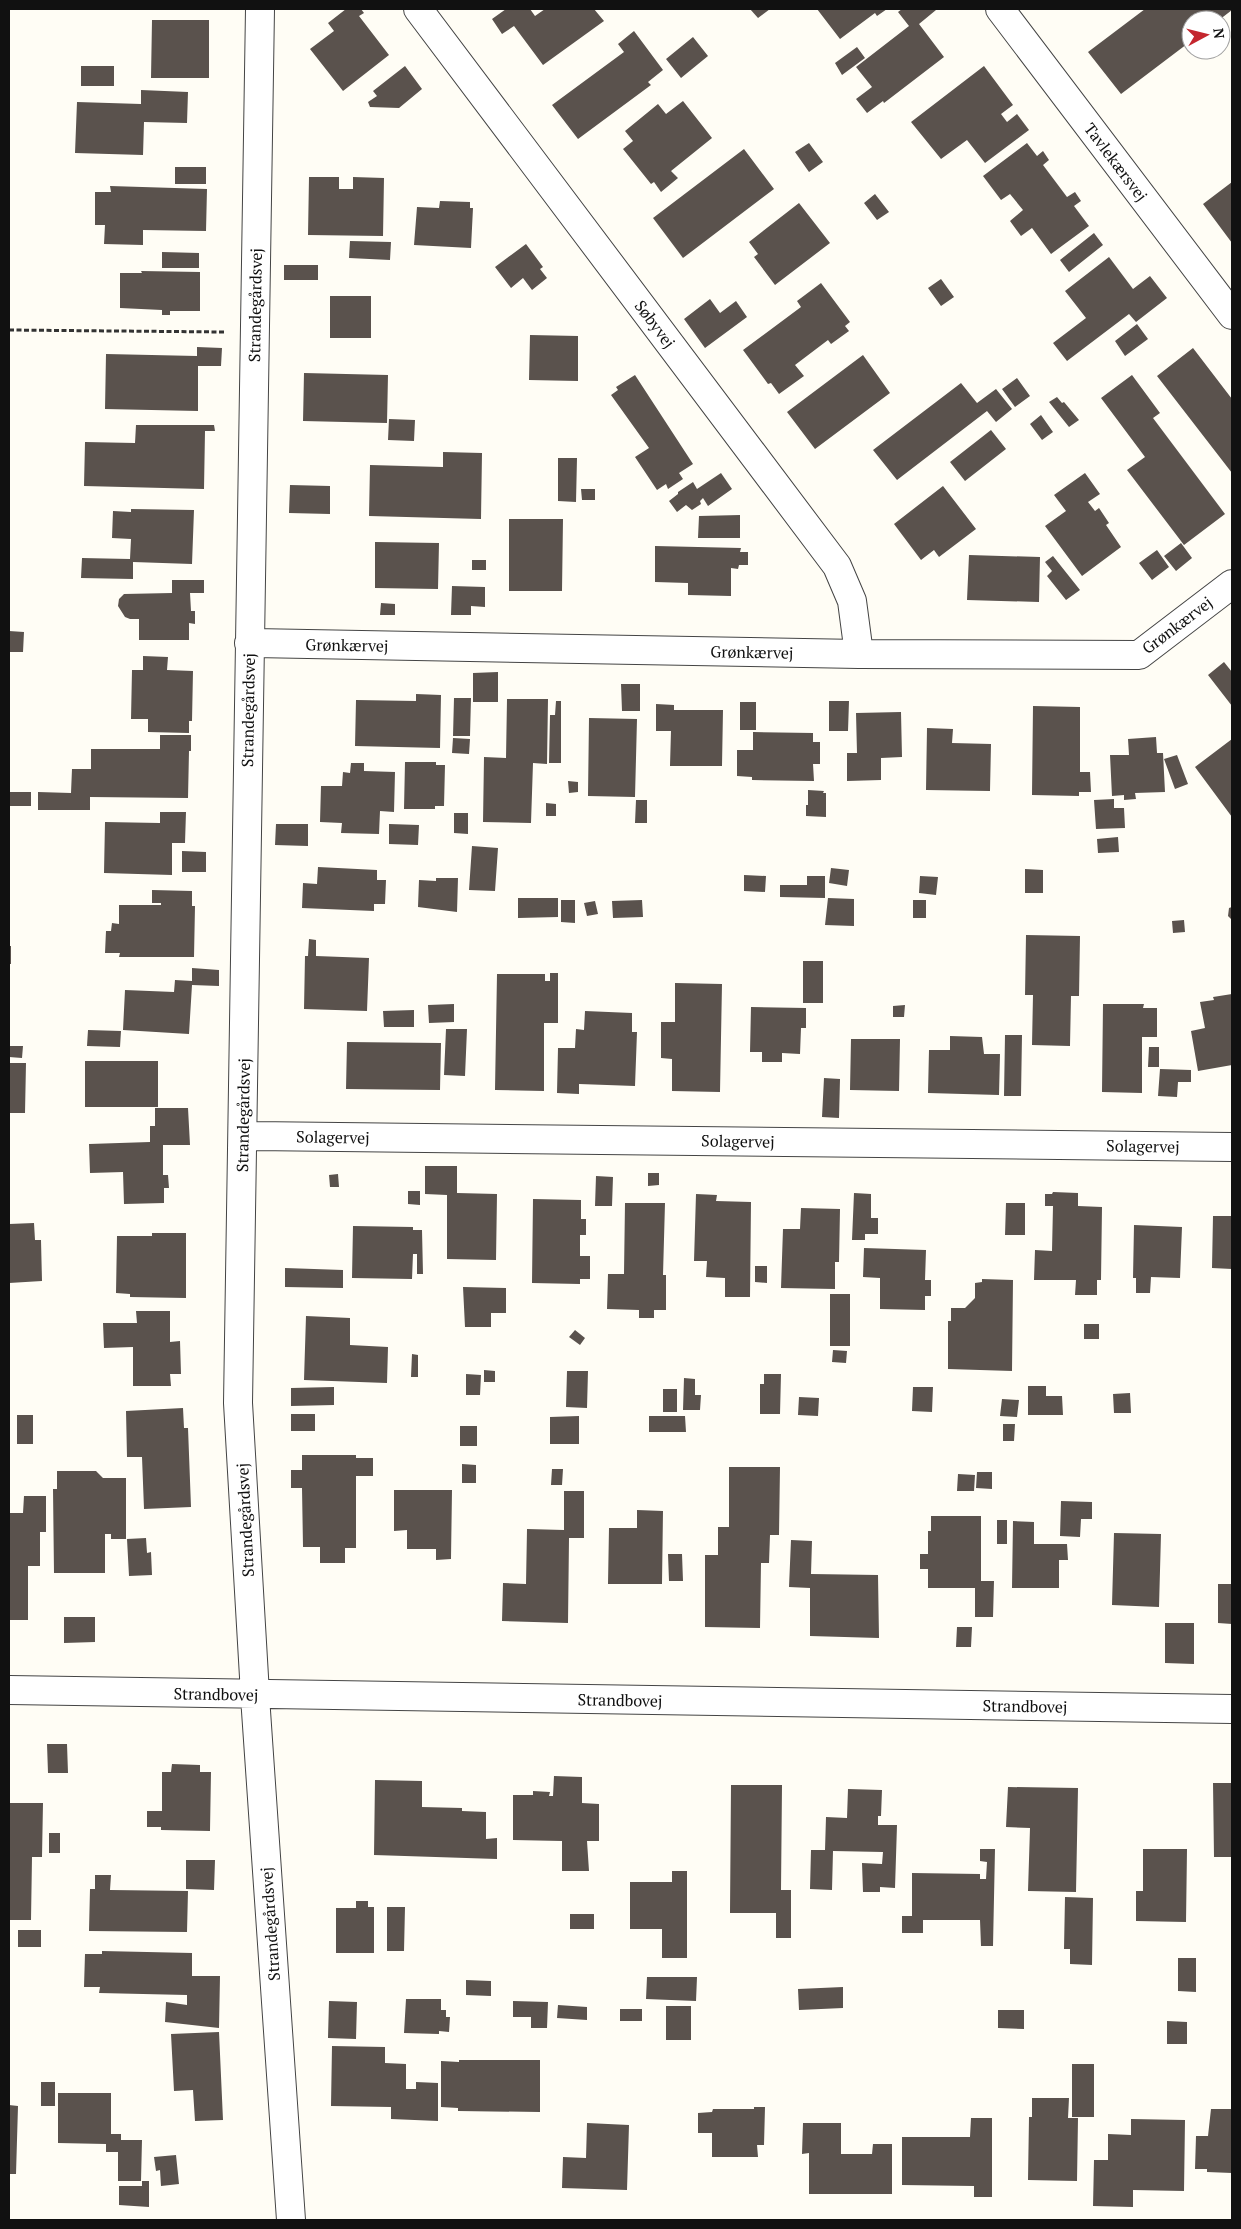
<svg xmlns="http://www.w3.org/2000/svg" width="1241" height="2229" font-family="'PT Serif',serif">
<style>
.building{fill:#5a524d}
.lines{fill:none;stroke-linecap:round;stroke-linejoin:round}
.street-casing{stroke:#444;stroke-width:30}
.path{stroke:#333;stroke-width:3;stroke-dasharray:5 2.5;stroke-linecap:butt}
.street{stroke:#fff;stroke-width:28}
.labels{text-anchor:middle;stroke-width:5;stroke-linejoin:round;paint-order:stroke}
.street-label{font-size:16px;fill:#111;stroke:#fff}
</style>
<rect width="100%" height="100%" fill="#fffdf5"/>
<path class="building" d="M346 9H361L364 13 359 16 389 55 343 91 310 49 334 31 328 23Z
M506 9H530L535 16 545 9H594L604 21 543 65 514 26 502 34 492 19Z
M750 9H770L758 18Z
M817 9H887L877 16 875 13 840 39Z
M902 9H935L936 10 919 24 944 57 884 103 883 101 867 113 856 99 872 87 856 67 909 26 898 12Z
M1145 9 1232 10 1219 20H1191V41L1121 94 1088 52Z
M152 20H209V78H151Z
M634 31 663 70 648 82 651 85 578 139 552 105 624 52 618 44Z
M693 37 708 56 681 78 666 59Z
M857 47 865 58 842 75 835 63Z
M81 66H114V86H81Z
M405 66 422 89 399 108 370 107 368 102 377 96 373 91Z
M984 66 1013 105 1001 114 1007 122 1017 114 1029 130 985 163 967 140 941 159 911 122Z
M141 90 188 92 187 123 144 122 143 155 75 153 77 102 141 104Z
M683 101 712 138 671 171 678 178 661 192 654 182 651 184 623 149 633 141 625 131 658 104 666 114Z
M809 143 823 162 809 172 795 152Z
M1027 143 1037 156 1043 151 1049 160 1043 165 1067 197 1075 192 1081 201 1074 206 1089 226 1051 254 1032 228 1021 236 1010 221 1023 210 1010 194 1001 200 983 176Z
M744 149 774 189 683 258 653 218Z
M175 167H206V184H175Z
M309 177H339V189H353V177L384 178 383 236 308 235Z
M1232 182V243L1203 204Z
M110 186 207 189 206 231 143 230V245L104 244 105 225H95V192H111Z
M875 194 889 212 877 220 864 203Z
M440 201 470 202V208H473L471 248 414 245 417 207 439 208Z
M799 203 830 243 775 285 754 257 758 254 749 242Z
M1094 233 1103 245 1069 272 1060 260Z
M350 241 391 242 390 260 349 258Z
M526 244 543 267 540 269 547 278 532 290 523 278 511 288 495 267Z
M162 252 199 253V268H162Z
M1109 257 1133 289 1150 276 1167 298 1136 322 1129 314 1067 361 1053 343 1086 318 1065 291Z
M284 265H318V280H284Z
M141 271 200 272V311H170V315H162V310L120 308V273H142Z
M941 279 954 297 941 306 928 288Z
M821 283 850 322 845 326 849 331 831 344 828 340 795 365 804 376 779 394 771 383 768 384 743 350 801 307 797 301Z
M330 296H371V338H330Z
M710 299 720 313 736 301 747 317 705 348 684 319Z
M1137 324 1148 339 1125 356 1115 341Z
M530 335 578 336V381L529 380Z
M197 347 222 348 221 366H198V411L105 409 106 354 197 356Z
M1193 348 1232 399V473L1157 376Z
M863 355 890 393 815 449 787 412Z
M304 373 388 375 387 423 303 421Z
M635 375 693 464 679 473 683 479 668 489 666 484 657 490 635 457 649 448 611 395 618 390 616 387Z
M1132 375 1160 413 1153 418 1225 514 1184 545 1127 470 1145 457 1101 398Z
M1017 378 1030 396 1015 407 1002 389Z
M961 383 977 403 996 389 1012 409 996 422 987 411 897 480 873 450Z
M1057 397 1062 403 1064 402 1079 420 1069 427 1049 402Z
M1041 415 1053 432 1042 440 1030 424Z
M389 419 415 420 414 441 388 440Z
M136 425H214L215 431H205L204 489 84 486 85 442 135 443Z
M991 430 1006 449 965 481 950 462Z
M443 452 482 453 481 519 369 516 370 465 443 467Z
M558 458H577L576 502 558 501Z
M721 473 732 489 708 506 703 498 700 501 701 504 692 510 686 505 677 512 669 501 678 494V492L693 482 697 489Z
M1085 473 1100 494 1088 502 1095 511 1099 508 1109 523 1106 525 1121 547 1082 576 1045 526 1066 511 1054 495Z
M290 485 330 486V514L289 513Z
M943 486 976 529 939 557 934 550 921 560 894 524Z
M581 489H595V500H582Z
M131 509 194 510 192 564 133 562V579L81 578 82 558 130 559 131 539 112 538 113 511 131 512Z
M740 515V538H698L699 516Z
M509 519H563L562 591H509Z
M375 542 439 543 438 589 375 588Z
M1181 543 1192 558 1176 571 1164 556Z
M655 546 741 548 740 552H748V565H739L738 569 731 568V596L688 595V583L655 582Z
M1157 550 1169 567 1152 580 1139 563Z
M969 555 1040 557 1039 602 967 600Z
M1053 556 1080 590 1066 600 1047 576 1052 571 1045 562Z
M472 560H486V570H472Z
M172 580H204V593H190L191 611H195V624L189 623V640H139V619H130L125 617 118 606 119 599 124 594 172 593Z
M452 586 485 587V607L471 606V615H451Z
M381 603 395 604V615H380Z
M9 631 24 632 23 652H9Z
M143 656 168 657 167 670 193 671 192 721H189V733L148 732V719H131L132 670H143Z
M1224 662 1232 672V706L1208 675Z
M498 672V702H473V673Z
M621 684H640V711H622Z
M416 694 441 695 440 748 355 746 356 700 416 701Z
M454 698H471L470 736H453Z
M507 699H548L547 764 533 763 531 823 483 822 484 757 506 758Z
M556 701H561V763H549L550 715H555Z
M829 701H849L848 731H829Z
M740 702H756V730H740Z
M656 704 674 705V710H723L722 766H670L671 731H656Z
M1033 706 1080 707V772H1090L1091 792H1079V796L1032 795Z
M901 712 902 757 881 758V780L847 781V753H857L856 713Z
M589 718 637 719 635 797 588 796Z
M927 728 953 729 952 743 991 744 990 791 926 790Z
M753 732 813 733V742H820V764H813L814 781 752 780V777L737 776V750H753Z
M160 735H191V751H189L188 798 90 797V810H38V792L71 793 72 769H91V749H160Z
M1156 737 1157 753H1163L1165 792 1135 793 1136 799 1124 800V795L1112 796 1110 755H1129L1128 739Z
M453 738 470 739 469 754 452 753Z
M1232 739V817L1195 767Z
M1177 755 1188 784 1175 789 1164 759Z
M405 762H436V765H445L444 806H435V809H404Z
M351 763H364V771L395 772 394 812 380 811 379 834 341 833 342 823 320 822 321 786H342L343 772 350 773Z
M568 781 578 782V792L569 793Z
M808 790 824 791 823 793H826V817L806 816V805H808Z
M10 792H31V806H10Z
M1114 799V808H1124L1125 828 1096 829 1094 800Z
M636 800H647V823H635Z
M546 803 556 804V816H546Z
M160 812H186L185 843H172V875L104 873 105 822 160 823Z
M454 813H468V834L454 833Z
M276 824H308V846L275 845Z
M389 824 419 825 418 845 389 844Z
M1118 837 1119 852 1098 853 1097 839Z
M472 846 498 848 495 891 469 890Z
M182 851 206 852V872H182Z
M318 867 377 870V880H386L385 904H374V911L302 908 303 883 317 884Z
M831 868 849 870 847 886 829 883Z
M1025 869 1043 870V893H1025Z
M744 875 766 876 765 892 744 891Z
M807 876H825V898L780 897V885H807Z
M920 876 938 877 936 895 919 893Z
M436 878H458L457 912 418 907 419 880 436 881Z
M152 890 192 891V906H195L194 957H119L120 953H105L106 931H111L112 923 119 924V905H161V903H152Z
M518 898H558V917L518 918Z
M828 898 854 899V926L825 925Z
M561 900H575V923L561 922Z
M642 900 643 917 613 918 612 901Z
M913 900H926V918H913Z
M595 901 598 914 587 916 584 903Z
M1232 907V920L1228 916 1229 908Z
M1184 920 1185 932 1173 933 1172 921Z
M1026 935 1080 936 1079 996H1071L1070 1046 1032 1045 1033 995H1025Z
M309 939 316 940V956L369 958 367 1011 304 1009 305 956H308Z
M9 946H11V964H9Z
M803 961H823V1003H803Z
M192 968 219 970V986L192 985 189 1034 123 1030 125 990 174 992 175 980 192 981Z
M550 973H558V1023H544V1091L495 1090 497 974H545V981H550Z
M675 983 722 984 720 1092 672 1091V1059L661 1058V1022H675Z
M1232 994V1065L1198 1071 1191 1031 1205 1028 1200 1002 1214 1000 1213 997Z
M454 1004V1022L429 1023 428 1005Z
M1103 1004H1144L1143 1008H1157V1037H1142V1093L1102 1092Z
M905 1005 904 1017H893V1006Z
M751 1007 806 1008V1028H801L800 1054 782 1053V1062H762V1052H750Z
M414 1010V1027H384L383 1011Z
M585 1011 632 1013V1032H637L635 1086 579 1084V1094L557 1093 558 1048H575L576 1029 584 1030Z
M446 1029H467L465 1076 444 1075Z
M88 1030 121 1031 120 1047 87 1046Z
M1005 1035H1022L1021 1096H1004Z
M950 1036 982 1037 984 1054H1000L999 1095 928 1093 929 1050H950Z
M851 1039H900L899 1091 850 1090Z
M347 1042 441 1043 440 1090 346 1089Z
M9 1046H23L22 1058 9 1057Z
M1149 1047H1159V1067H1148Z
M85 1061H158V1107H85Z
M9 1063H26L25 1113H9Z
M1160 1069 1191 1070V1082H1178L1177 1097 1158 1096Z
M824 1078 840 1079 839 1118 822 1117Z
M155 1108H188L190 1145H163V1175H168L169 1188H164V1203L124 1204 123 1172 90 1173 89 1144 150 1142V1126H155Z
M425 1166H457V1193L497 1194 496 1260 447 1259V1195L425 1194Z
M648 1173H659V1185L648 1186Z
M338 1174 339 1187H330L329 1175Z
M596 1176 613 1177 612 1206H595Z
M408 1191H420V1205L408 1204Z
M1053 1192 1078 1193V1206L1102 1207 1101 1280H1097V1295H1075L1076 1280H1034L1035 1250 1052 1251 1053 1206H1045V1194H1052Z
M854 1193 871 1194V1218H878V1234H865V1240H852Z
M696 1194 717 1195 716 1201 751 1202 750 1297H725V1278L706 1277 707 1261H694Z
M533 1199 581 1200V1219H586V1235H580V1256H590V1279H580V1284L532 1283Z
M625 1203H665L663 1275H666V1310H654V1318H639V1310L607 1309 608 1274H624Z
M1006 1203H1025V1235H1005Z
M801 1208 840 1209 839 1262H835V1289L781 1288 783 1229H800Z
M1213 1216H1232V1269L1212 1268Z
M34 1223 35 1240H41L42 1281 9 1283V1224Z
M1134 1225 1182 1227 1180 1278 1151 1277 1150 1293H1136V1278H1133Z
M353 1226 413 1227V1230H422L423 1274H417V1254H413L412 1279 352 1278Z
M152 1233H186V1298L130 1297V1294L116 1293 117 1236H152Z
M864 1248 926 1250 925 1280H931V1296H925V1310L880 1309V1278L863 1277Z
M755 1266H767V1283L755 1282Z
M285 1268 343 1270V1288L285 1287Z
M982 1279 1013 1280 1012 1371 948 1369V1321H951V1308H965L975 1298V1283L982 1282Z
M463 1287 506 1288V1313H491V1327H465Z
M830 1294H850V1346H830Z
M136 1311H170V1342L180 1341 181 1374H170L171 1386H133V1347L104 1348 103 1323H137Z
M306 1316 350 1318V1345L388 1347 387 1383 304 1380Z
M1084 1324H1099V1339H1084Z
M575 1330 585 1338 580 1345 569 1337Z
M833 1350 847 1351 846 1363 832 1362Z
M412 1354 418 1355V1377H411Z
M484 1370 495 1371V1382H484Z
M567 1371H588L587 1408 566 1407Z
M466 1374 481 1375 480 1395H466Z
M764 1374H781L780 1414H760V1384H764Z
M684 1378 695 1379V1395H701L700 1410H683Z
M1028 1386H1046V1396H1062L1063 1415H1028Z
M334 1387V1405L291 1406V1388Z
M913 1387H933L932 1412 912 1411Z
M663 1389H677V1412H663Z
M1130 1393 1131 1413H1114L1113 1394Z
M799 1397 819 1398 818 1416 798 1415Z
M1002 1399 1019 1400 1017 1417 1000 1416Z
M183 1408 184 1428H188L191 1507 144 1509 142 1457H127L126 1411Z
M291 1414H315V1431H291Z
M17 1415H33V1444H17Z
M579 1416V1444H550V1417Z
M649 1416H685L686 1432H649Z
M1003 1424H1015L1014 1441H1003Z
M460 1426H477V1446H460Z
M302 1455H356V1458H373V1476H356V1548H345V1563H320V1547H303L302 1488H291V1470H302Z
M462 1464 476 1465V1483H462Z
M729 1467H780L779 1535H770L769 1563H761L760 1628 705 1627V1555H718V1527H729Z
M552 1469H563L562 1485H551Z
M57 1471H96L103 1478H126V1539H111V1534H105V1573H54L53 1489H57Z
M977 1472H992V1489L976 1488Z
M958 1474 975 1475 974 1491H957Z
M394 1490H452L451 1559 436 1560V1549H407V1530L394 1531Z
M564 1491H584V1538H569L568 1623 502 1621 503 1583 526 1584 527 1529 564 1530Z
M24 1496H46V1532H40V1566H28V1620H9V1513H23Z
M1061 1501 1092 1502V1519H1081L1080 1537 1060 1536Z
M637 1510 663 1511 662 1584H608L609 1528H637Z
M931 1516H981V1581H994L993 1617H975V1588H928V1569H920V1554H928V1531H931Z
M997 1520H1007V1544H997Z
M1013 1521 1034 1522V1544H1067L1068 1560H1059V1588H1012Z
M1114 1533 1161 1534 1159 1607 1112 1605Z
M146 1538 147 1553 151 1552 152 1575 129 1576 127 1539Z
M791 1540 812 1541 811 1574 878 1575 879 1638 810 1636V1588L789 1587Z
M668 1554H682L683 1581H669Z
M1218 1584H1232V1624L1218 1623Z
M64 1617H95V1642L64 1643Z
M1165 1623H1194V1664L1165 1663Z
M957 1627H972L971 1647H956Z
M47 1744H67L68 1773H48Z
M172 1764 200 1765V1772H211L210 1831 161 1830V1827H147V1811H162V1772H171Z
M554 1776 582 1777V1803L599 1804V1841H587L589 1871H562V1841L513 1840V1795H533V1791L550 1792 549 1796H553Z
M375 1780 422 1781V1807L462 1808V1811L486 1812V1839L497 1838V1859L374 1855Z
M1213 1783H1232V1857H1214Z
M731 1785H782L781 1890H791V1938H776V1913H730Z
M1008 1787 1078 1788 1076 1892 1028 1891 1030 1828 1006 1827Z
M848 1789 882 1790 881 1816H878V1825H897L895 1888 880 1887V1892H863L862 1863 882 1864 883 1852 833 1851 832 1890 810 1889 811 1850H825L826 1817 847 1818Z
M9 1803H43L42 1857H32L31 1920H9Z
M49 1833H60V1853H49Z
M980 1849H995L993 1946H981L980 1920H923V1933H902V1916H912V1873L980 1874V1879H986L987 1862 980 1861Z
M1143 1849H1187L1186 1922 1136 1921V1891H1143Z
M186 1860H215L214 1890 186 1889Z
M672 1871H687V1958H662V1929H630V1882H672Z
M95 1875H111L110 1890 188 1891 187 1932 89 1931 90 1889H95Z
M1065 1897 1093 1898 1092 1965 1070 1964V1949H1064Z
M356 1901H368V1907H374V1953H336V1908H356Z
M387 1907H405L404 1951H387Z
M570 1914H594V1929H570Z
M18 1930H41V1947H18Z
M102 1951 192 1953V1976H220L219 2028 165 2022 166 2002 187 2005V1995L99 1993 100 1987H84L85 1954H102Z
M1178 1958H1196V1992L1178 1991Z
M647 1977H697L696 2001 646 1999Z
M466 1980 491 1981V1996L466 1995Z
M843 1987V2008L799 2010 798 1989Z
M406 1999H441V2010H446V2017H450L449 2032 439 2031V2034L404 2033Z
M329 2001 357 2002 356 2039 328 2038Z
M513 2001 548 2002 547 2028H531V2017H513Z
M558 2005 587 2007V2020L557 2018Z
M666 2006H691V2040H666Z
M620 2009H642V2021H620Z
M998 2010H1024V2029L998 2028Z
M1167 2021 1187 2022V2044H1167Z
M219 2032 223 2120 195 2121 193 2090 174 2091 171 2034Z
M332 2046 385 2047V2063L406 2064V2089H416V2082L438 2083V2121L391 2119V2107L331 2106Z
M459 2060H540V2112L458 2111V2108L441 2107V2061L459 2062Z
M1072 2064H1094V2117H1072Z
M41 2082H55V2106H41Z
M58 2093H111V2134H121V2140H142L141 2181H118V2152H106V2144L58 2143Z
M1032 2098H1069L1068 2118H1078L1077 2181 1028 2180 1029 2117H1032Z
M9 2105 18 2106 16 2174H9Z
M754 2107H765L764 2145H757L758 2157H712V2133H698V2113L712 2112 713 2109H754Z
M1211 2109H1232V2173L1207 2172V2169H1195L1196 2136H1208Z
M971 2118H992V2197H974V2186L902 2185V2137H970Z
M1131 2119 1185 2120 1184 2191 1133 2190V2207L1093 2206 1094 2160H1108V2134L1131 2135Z
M587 2123 629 2125 627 2190 562 2188 563 2157 586 2158Z
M803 2123H841V2154H872L873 2144H892V2194H809V2153L802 2154Z
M176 2155 179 2184 161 2186 160 2170 156 2171 154 2157Z
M142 2181H149V2207L119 2205V2186H142Z"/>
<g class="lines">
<defs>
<path id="street" d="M260 9 238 1403 256 1711 291 2220
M418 9 837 566 852 601 859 654
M1000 9 1232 315
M249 643 859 654 1139 655 1232 584
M243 1136 1232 1147
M9 1690 1232 1709"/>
</defs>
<use href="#street" class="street-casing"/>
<path class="path" d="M9 330 224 332"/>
<use href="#street" class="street"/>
</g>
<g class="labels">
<g class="street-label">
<text transform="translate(1116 162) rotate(53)" y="6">Tavlekærsvej</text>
<text transform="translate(255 305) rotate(-89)" y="6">Strandegårdsvej</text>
<text transform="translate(655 324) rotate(53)" y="6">Søbyvej</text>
<text transform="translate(1177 625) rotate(-37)" y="6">Grønkærvej</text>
<text transform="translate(347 645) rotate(1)" y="6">Grønkærvej</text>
<text transform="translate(752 652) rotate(1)" y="6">Grønkærvej</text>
<text transform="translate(248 710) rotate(-89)" y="6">Strandegårdsvej</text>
<text transform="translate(243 1115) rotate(-89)" y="6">Strandegårdsvej</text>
<text transform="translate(333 1137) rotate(1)" y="6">Solagervej</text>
<text transform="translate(738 1141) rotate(1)" y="6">Solagervej</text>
<text transform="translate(1143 1146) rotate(1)" y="6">Solagervej</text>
<text transform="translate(245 1520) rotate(-93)" y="6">Strandegårdsvej</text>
<text transform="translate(216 1694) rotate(1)" y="6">Strandbovej</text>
<text transform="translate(620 1700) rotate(1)" y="6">Strandbovej</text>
<text transform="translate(1025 1706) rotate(1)" y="6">Strandbovej</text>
<text transform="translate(270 1924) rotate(-94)" y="6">Strandegårdsvej</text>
</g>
</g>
<rect width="1241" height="2229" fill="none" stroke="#111111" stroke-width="20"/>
<g transform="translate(1206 35) rotate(83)"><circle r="24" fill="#ffffff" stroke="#a0a0a0"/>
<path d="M0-4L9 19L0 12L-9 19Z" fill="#c4262e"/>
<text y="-8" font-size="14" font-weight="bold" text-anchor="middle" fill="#111111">N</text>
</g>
</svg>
